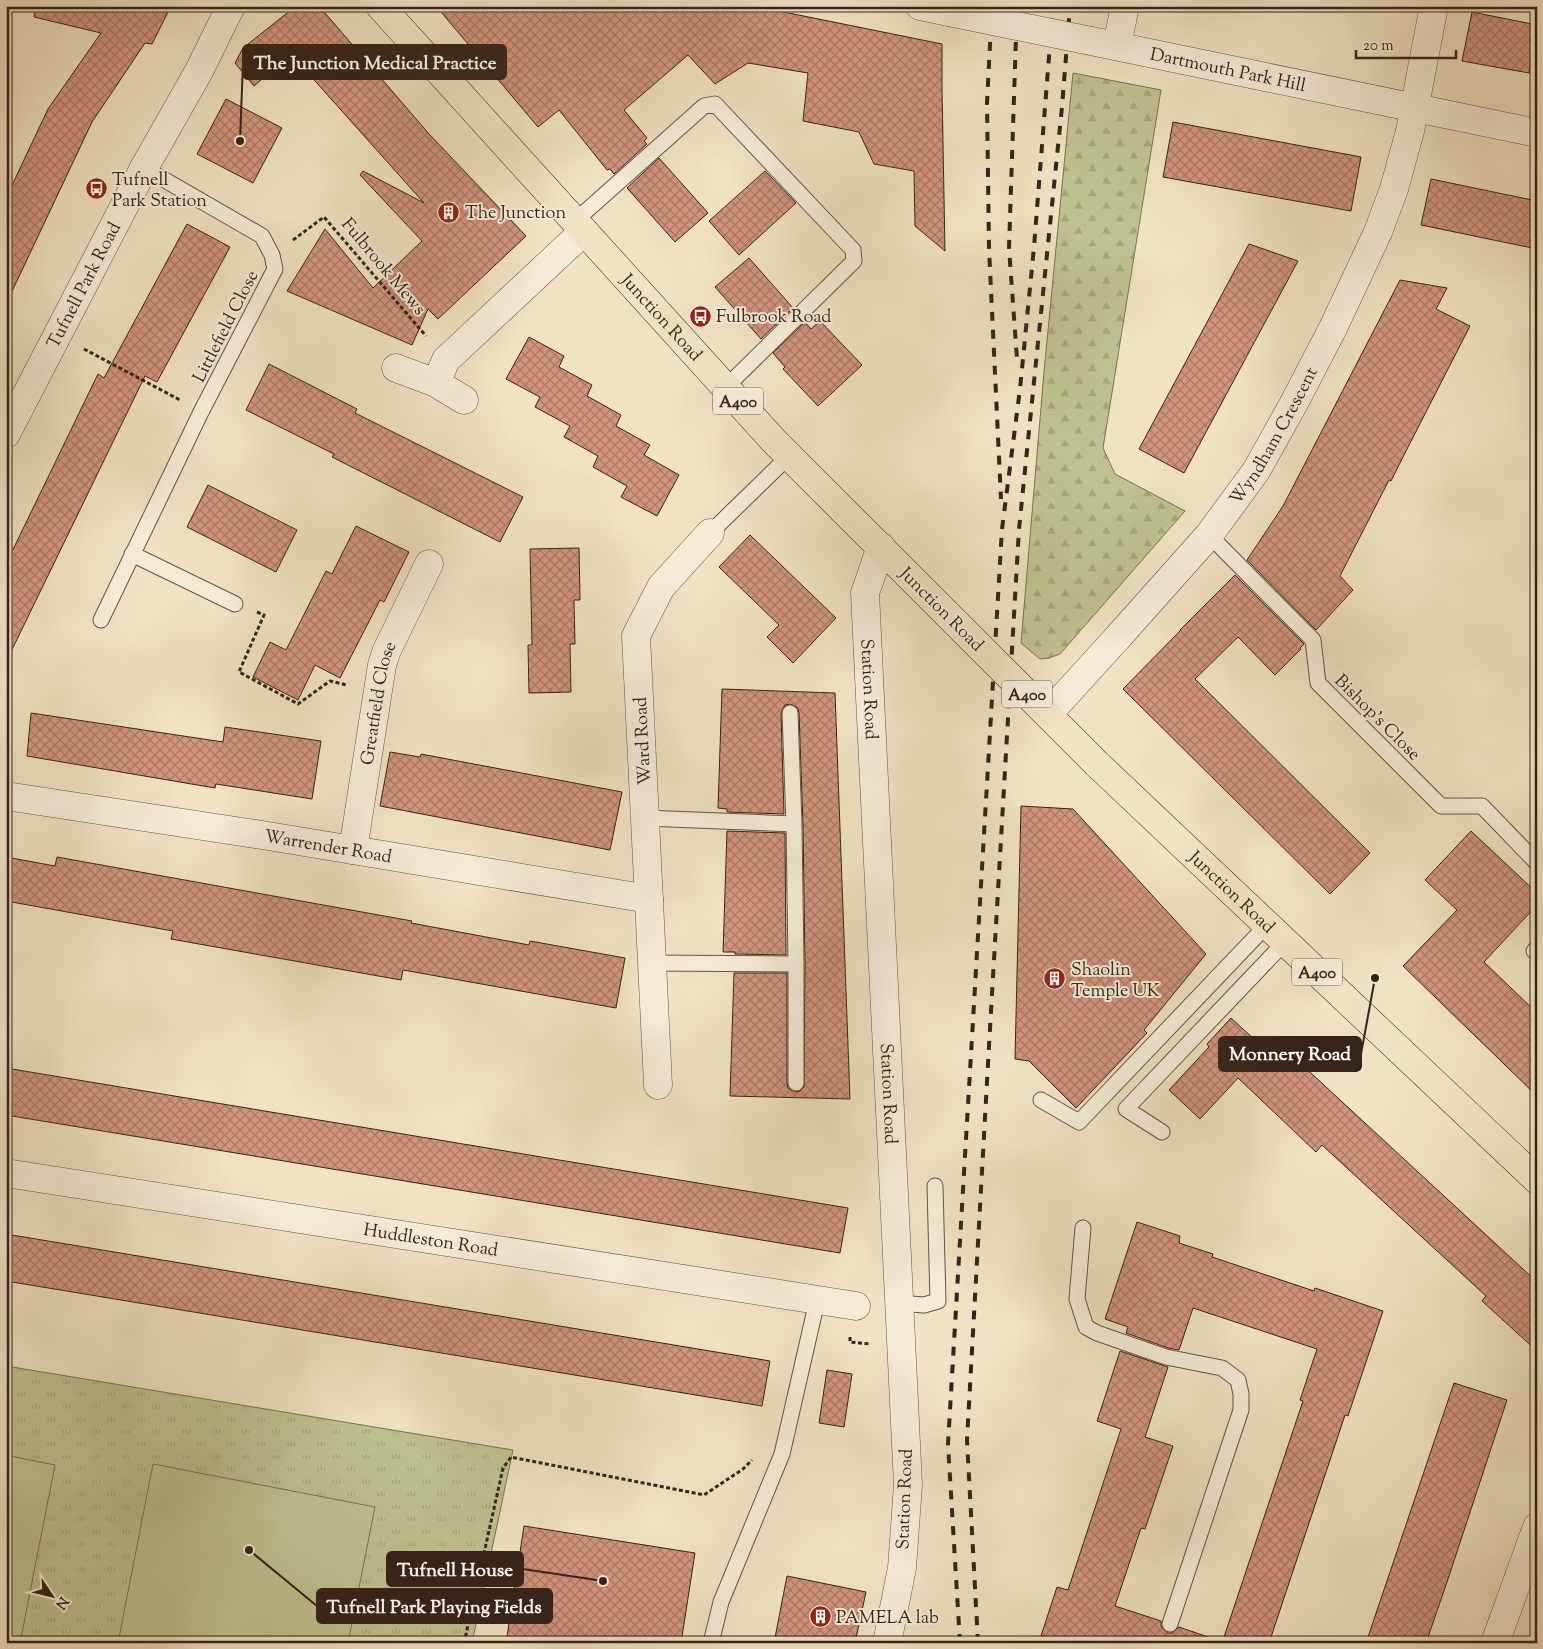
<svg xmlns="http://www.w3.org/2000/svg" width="1543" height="1649" font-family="'Sorts Mill Goudy',serif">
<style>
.forest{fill:url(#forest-firs);stroke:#7a7256}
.park{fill:url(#park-tufts);stroke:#7a7256}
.garden{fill:#bec290;stroke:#7a7256}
.building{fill:url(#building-cross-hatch);stroke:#36231c}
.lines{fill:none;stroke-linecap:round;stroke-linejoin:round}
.service-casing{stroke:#645346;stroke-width:17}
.minor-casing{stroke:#645346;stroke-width:29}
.tertiary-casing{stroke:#645346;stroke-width:29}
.primary-casing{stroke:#36231c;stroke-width:29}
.path{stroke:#36231c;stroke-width:3;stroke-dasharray:4 2.5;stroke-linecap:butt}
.service{stroke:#f5ecd8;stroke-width:15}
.minor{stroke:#f5ecd8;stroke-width:28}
.tertiary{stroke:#f5ecd8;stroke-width:28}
.primary{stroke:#f0e2c3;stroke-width:28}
.rail{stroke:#36231c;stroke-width:4;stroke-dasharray:9 9;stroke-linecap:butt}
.minor-bridge-casing{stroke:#645346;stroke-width:29;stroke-linecap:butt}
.tertiary-bridge-casing{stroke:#645346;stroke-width:29;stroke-linecap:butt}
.primary-bridge-casing{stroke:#36231c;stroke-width:29;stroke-linecap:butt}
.minor-bridge{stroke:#f5ecd8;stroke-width:28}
.tertiary-bridge{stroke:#f5ecd8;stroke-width:28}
.primary-bridge{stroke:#f0e2c3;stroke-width:28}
.labels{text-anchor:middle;stroke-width:4;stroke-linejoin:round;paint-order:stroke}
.shield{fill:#f5ecd8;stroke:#6f5f54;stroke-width:1}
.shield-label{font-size:16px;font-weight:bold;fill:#36231c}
.street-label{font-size:18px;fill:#36231c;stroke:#f5ecd8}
.poi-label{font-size:18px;fill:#36231c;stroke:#f5ecd8;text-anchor:start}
.leader{fill:none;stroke:#36231c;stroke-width:2}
.callout-dot{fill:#36231c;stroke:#f5ecd8;stroke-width:2}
.callout{fill:#36231c;stroke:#36231c;stroke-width:2}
.callout-label{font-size:19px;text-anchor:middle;font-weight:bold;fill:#fff}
</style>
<defs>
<pattern id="forest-firs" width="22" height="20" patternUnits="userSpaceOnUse" patternTransform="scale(1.25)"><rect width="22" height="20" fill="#bec290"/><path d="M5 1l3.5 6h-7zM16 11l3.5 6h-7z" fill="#a4a67c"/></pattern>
<pattern id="park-tufts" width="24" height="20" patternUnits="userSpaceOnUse" patternTransform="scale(1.25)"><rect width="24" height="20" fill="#bec290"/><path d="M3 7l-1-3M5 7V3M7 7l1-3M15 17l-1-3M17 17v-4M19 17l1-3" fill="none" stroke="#a4a67c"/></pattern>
<pattern id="building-cross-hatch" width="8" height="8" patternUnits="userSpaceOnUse" patternTransform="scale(1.25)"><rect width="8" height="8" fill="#d2947e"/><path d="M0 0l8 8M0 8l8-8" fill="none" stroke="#ab7866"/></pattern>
</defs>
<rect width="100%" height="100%" fill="#f0e2c3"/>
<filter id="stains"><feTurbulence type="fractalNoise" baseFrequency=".004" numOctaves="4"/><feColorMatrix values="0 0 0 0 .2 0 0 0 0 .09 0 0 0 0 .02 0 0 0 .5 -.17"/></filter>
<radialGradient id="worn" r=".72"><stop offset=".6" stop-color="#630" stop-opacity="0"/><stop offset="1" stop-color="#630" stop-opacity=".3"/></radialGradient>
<path class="forest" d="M1073 73 1161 90 1103 448 1115 474 1185 511 1060 654 1049 658 1040 659 1021 643 1044 372Z"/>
<path class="park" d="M6 1366 513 1450 472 1643H6Z"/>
<path class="garden" d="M6 1455 55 1465 20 1643H6Z
M153 1464 375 1507 348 1643H118Z"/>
<path class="building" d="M35 6H171L152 44 145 43 92 122 6 304V198L48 109 101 33 34 17Z
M296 6H319L429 134 526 236 438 319 428 309 412 345 287 291 325 229 373 288 422 241 360 175 363 171 424 203 291 54 254 86 235 63 243 48Z
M436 6H754L942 44V90L945 251 915 226 914 171 874 164 859 132 803 121 808 73 748 63 715 84 688 55 624 110 647 138 644 141 647 144 614 174 610 169 607 170 559 110 538 127Z
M1472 12 1537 25V33L1529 73 1462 61Z
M226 99 282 128 253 183 197 154Z
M1173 122 1361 157 1351 211 1163 177Z
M659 158 708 213 675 242 627 188Z
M765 171 796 203 739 255 709 221Z
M1431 179 1537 201V249L1421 225Z
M187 224 230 247 157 382 145 376 6 662V564L98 374 104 378Z
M1249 244 1298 261 1184 473 1139 449Z
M749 258 793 308 761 339 715 287Z
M1400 280 1447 288 1436 309 1470 326 1405 453 1391 481 1389 480 1340 576 1353 590 1316 630 1247 560 1283 506Z
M820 321 862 365 818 406 783 369 785 367 773 353 805 322 811 329Z
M529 337 564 356 559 367 592 385 587 396 621 415 616 426 650 445 644 455 679 475 657 516 621 497 627 486 593 467 598 456 564 437 570 426 535 407 540 397 506 379Z
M269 364 357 409 355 413 523 497 500 542 332 457 334 454 246 410Z
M208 485 297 530 276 572 187 527Z
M356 526 409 552 384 602 380 600 340 678 315 665 298 700 253 677 270 642 286 650 326 571 332 574Z
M750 535 836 618 793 663 767 637 779 625 719 567Z
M579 548 580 600H574L575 644H570L571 692 529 693 528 645H532L530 549Z
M1235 575 1304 644 1300 648 1301 649 1275 675 1238 637 1195 679 1370 853 1330 894 1123 689 1180 631V630Z
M722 689 835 693 850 1099 730 1096 734 973H787V1083L788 1088 796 1092 800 1091 804 1087 805 964 803 824 799 713 798 708 790 704 785 705 781 713 784 814 727 812V809L718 808Z
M31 713 223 742 225 727 321 741 312 799 216 784 215 788 27 756Z
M390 752 420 757 421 754 622 792 610 850 380 806Z
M1021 806 1073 809 1206 954 1144 1030 1147 1033 1076 1108 1029 1061 1015 1059Z
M727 831 785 833 786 955 735 954V952H723Z
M1471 831 1537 893V905L1484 962 1537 1013V1096L1403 966 1457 910 1425 880Z
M6 857 55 866 57 857 412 921 411 923 529 945 530 941 625 958 616 1008 403 970 401 980 171 939 173 931 6 901Z
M1231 1018 1290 1072 1299 1062 1537 1282V1351L1482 1301 1486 1296 1322 1145 1316 1152 1238 1078 1200 1119 1169 1090 1209 1047 1207 1044Z
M6 1068 848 1208 840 1253 6 1115Z
M1137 1222 1180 1236 1179 1243 1213 1254 1212 1257 1314 1291 1315 1288 1383 1311 1348 1416 1345 1415 1269 1643H1222L1303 1401 1300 1400 1317 1349 1193 1308 1179 1350 1168 1348 1126 1333 1128 1327 1105 1319Z
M6 1234 770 1361 762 1406 6 1281Z
M1120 1351 1168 1367 1145 1437 1173 1446 1145 1529 1141 1528 1115 1606 1161 1621V1626L1167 1633H1172L1179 1627 1211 1638 1210 1643H1062L1041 1636 1057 1587 1068 1590 1121 1429 1097 1421Z
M827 1370 852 1374 844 1427 819 1423Z
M1454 1383 1507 1400 1447 1582 1426 1643H1366Z
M524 1526 695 1553 681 1643H506Z
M787 1576 866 1592 855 1643H774Z"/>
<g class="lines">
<defs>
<path id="service" d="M575 221 704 106 715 104 853 250 854 261 726 387
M710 533 789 456
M1209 535 1313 640 1318 683 1441 806H1482L1537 863
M132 554 235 604
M101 620 201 412 275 269 272 255 262 236 144 168
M645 818 794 824 790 713
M794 824 796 964
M1537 948 1534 951 1537 953
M652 963 796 964V1083
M1041 1100 1079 1122 1267 925
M1162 1132 1126 1109 1285 942
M1083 1228 1077 1299 1086 1327 1097 1333 1166 1357 1222 1368 1238 1380 1241 1394V1410L1237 1422 1170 1624
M898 1303 924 1305 938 1301 935 1186
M711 1643 721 1602 782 1454 817 1301"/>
<g id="minor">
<path d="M1117 46 1125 6"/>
<path d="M396 368 436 383 464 400"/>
<path d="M436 383 446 360 584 231"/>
<path id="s1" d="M881 547 865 593 908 1485 902 1568 887 1643"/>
<path id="s2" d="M1119 636 1209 535 1256 471 1294 403 1333 328 1378 232 1394 189 1410 131 1434 6"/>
<path id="s3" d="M6 796 262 835 649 899"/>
<path id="s4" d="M353 850 382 665 387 650 429 564"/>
<path d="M658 1085 636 636 661 587 710 533"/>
<path id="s5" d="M6 1173 856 1306"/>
<path d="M1495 1643 1537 1527"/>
</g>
<g id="tertiary">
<path d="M920 6 949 12"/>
<path id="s6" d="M1091 41 1537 133"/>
<path id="s7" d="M6 434 144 168 199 71 231 6"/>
</g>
<g id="primary">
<path id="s8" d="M380 6 774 441 957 624"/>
<path id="s9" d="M1097 764 1537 1180"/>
</g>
</defs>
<use href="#service" class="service-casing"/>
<use href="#minor" class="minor-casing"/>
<use href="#tertiary" class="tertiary-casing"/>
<use href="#primary" class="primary-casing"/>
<path class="path" d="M293 240 324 217 426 336
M84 349 180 400
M257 612 264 615 239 672 298 704 330 681 347 685
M850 1337V1342L871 1344
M464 1643 503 1468 511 1457 704 1495 743 1469 752 1460"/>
<use href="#service" class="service"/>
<use href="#minor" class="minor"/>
<use href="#tertiary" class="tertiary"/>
<use href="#primary" class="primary"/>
<path class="rail" d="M992 6 987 103 989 248 1001 499
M1017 6 1009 248 1017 359
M960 1643 948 1444 1002 529 1020 389 1034 247 1053 6
M978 1643 967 1440 989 1046 1019 529 1062 107 1070 6"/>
<defs>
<path id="minor-bridge" d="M1048 714 1119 636"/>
<path id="tertiary-bridge" d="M949 12 1091 41"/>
<path id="primary-bridge" d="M957 624 1097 764"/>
</defs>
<use href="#minor-bridge" class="minor-bridge-casing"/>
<use href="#tertiary-bridge" class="tertiary-bridge-casing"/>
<use href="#primary-bridge" class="primary-bridge-casing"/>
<use href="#minor-bridge" class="minor-bridge"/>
<use href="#tertiary-bridge" class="tertiary-bridge"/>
<use href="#primary-bridge" class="primary-bridge"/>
</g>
<defs>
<symbol id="bus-disc" viewBox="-11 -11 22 22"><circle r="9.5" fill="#8f2418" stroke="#f5ecd8"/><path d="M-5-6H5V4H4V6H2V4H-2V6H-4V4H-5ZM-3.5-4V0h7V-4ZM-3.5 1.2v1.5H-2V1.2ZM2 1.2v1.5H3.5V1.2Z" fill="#fff"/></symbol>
<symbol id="building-disc" viewBox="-11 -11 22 22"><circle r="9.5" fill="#8f2418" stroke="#f5ecd8"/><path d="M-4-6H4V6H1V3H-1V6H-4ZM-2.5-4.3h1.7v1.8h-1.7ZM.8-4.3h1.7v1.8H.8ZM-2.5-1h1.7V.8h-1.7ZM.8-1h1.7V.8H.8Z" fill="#fff"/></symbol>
</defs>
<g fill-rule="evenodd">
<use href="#bus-disc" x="84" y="176" width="25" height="25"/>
<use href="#building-disc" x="436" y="200" width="25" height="25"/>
<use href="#bus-disc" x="688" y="304" width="25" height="25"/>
<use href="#building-disc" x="1042" y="966" width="25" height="25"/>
<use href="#building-disc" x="808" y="1604" width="25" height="25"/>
</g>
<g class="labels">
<g class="shield">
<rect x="713" y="387.5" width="50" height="27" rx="4"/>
<rect x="1002" y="680.5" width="50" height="27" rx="4"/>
<rect x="1292" y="958.5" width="50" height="27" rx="4"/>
</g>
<g class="shield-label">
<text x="738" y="407">A400</text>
<text x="1027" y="700">A400</text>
<text x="1317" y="978">A400</text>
</g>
<g class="street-label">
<text dy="6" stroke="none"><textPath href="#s6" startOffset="140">Dartmouth Park Hill</textPath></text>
<text transform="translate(384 266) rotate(50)" y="6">Fulbrook Mews</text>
<text dy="6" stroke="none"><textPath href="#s7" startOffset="168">Tufnell Park Road</textPath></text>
<text dy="6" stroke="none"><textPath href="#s8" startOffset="420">Junction Road</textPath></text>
<text transform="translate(225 326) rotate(-63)" y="6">Littlefield Close</text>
<text dy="6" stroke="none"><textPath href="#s2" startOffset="254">Wyndham Crescent</textPath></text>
<text transform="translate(942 609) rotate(45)" y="6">Junction Road</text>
<text dy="6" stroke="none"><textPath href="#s1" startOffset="145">Station Road</textPath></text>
<text dy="6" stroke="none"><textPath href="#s4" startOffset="149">Greatfield Close</textPath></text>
<text transform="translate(1378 717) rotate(45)" y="6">Bishop's Close</text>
<text transform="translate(642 741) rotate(-93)" y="6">Ward Road</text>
<text dy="6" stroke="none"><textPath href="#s3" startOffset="326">Warrender Road</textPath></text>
<text dy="6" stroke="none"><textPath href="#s9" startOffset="186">Junction Road</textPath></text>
<text dy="6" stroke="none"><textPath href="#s1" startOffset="550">Station Road</textPath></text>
<text dy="6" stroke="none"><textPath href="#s5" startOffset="430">Huddleston Road</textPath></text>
<text transform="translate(904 1499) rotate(-88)" y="6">Station Road</text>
</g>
<g class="poi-label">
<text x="112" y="185">Tufnell<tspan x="112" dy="21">Park Station</tspan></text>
<text x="465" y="218">The Junction</text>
<text x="716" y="322">Fulbrook Road</text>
<text x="1071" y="975">Shaolin<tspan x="1071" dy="21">Temple UK</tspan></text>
<text x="836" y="1623">PAMELA lab</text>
</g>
</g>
<path class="leader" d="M240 141L243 62M1375 978L1361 1054M603 1581L523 1569M249 1550L317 1606"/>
<g class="callout-dot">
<circle cx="240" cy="141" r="5"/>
<circle cx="1375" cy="978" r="5"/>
<circle cx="603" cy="1581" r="5"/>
<circle cx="249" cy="1550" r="5"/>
</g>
<g class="callout">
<rect x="243" y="45" width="263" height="34" rx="5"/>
<rect x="1219" y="1037" width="142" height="34" rx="5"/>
<rect x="387" y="1552" width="136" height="34" rx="5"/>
<rect x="317" y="1589" width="235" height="34" rx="5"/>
</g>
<g class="callout-label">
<text x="375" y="69">The Junction Medical Practice</text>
<text x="1290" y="1060">Monnery Road</text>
<text x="455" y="1576">Tufnell House</text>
<text x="434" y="1613">Tufnell Park Playing Fields</text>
</g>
<rect width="1543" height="1649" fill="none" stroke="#f0e2c3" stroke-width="25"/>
<rect x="8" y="8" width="1528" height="1634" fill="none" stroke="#36231c" stroke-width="2.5"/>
<rect x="12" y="12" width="1518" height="1624" fill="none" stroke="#36231c"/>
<g transform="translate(52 1596) rotate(125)" stroke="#f5ecd8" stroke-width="4" paint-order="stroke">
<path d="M0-4L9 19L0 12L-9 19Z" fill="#36231c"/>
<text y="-8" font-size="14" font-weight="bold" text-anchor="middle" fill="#36231c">N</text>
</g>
<path d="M1356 50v8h100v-8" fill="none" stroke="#36231c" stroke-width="2.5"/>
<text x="1363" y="50" font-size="15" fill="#36231c" stroke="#f5ecd8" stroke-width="4" paint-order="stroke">20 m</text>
<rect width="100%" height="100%" filter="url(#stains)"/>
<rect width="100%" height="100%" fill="url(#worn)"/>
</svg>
